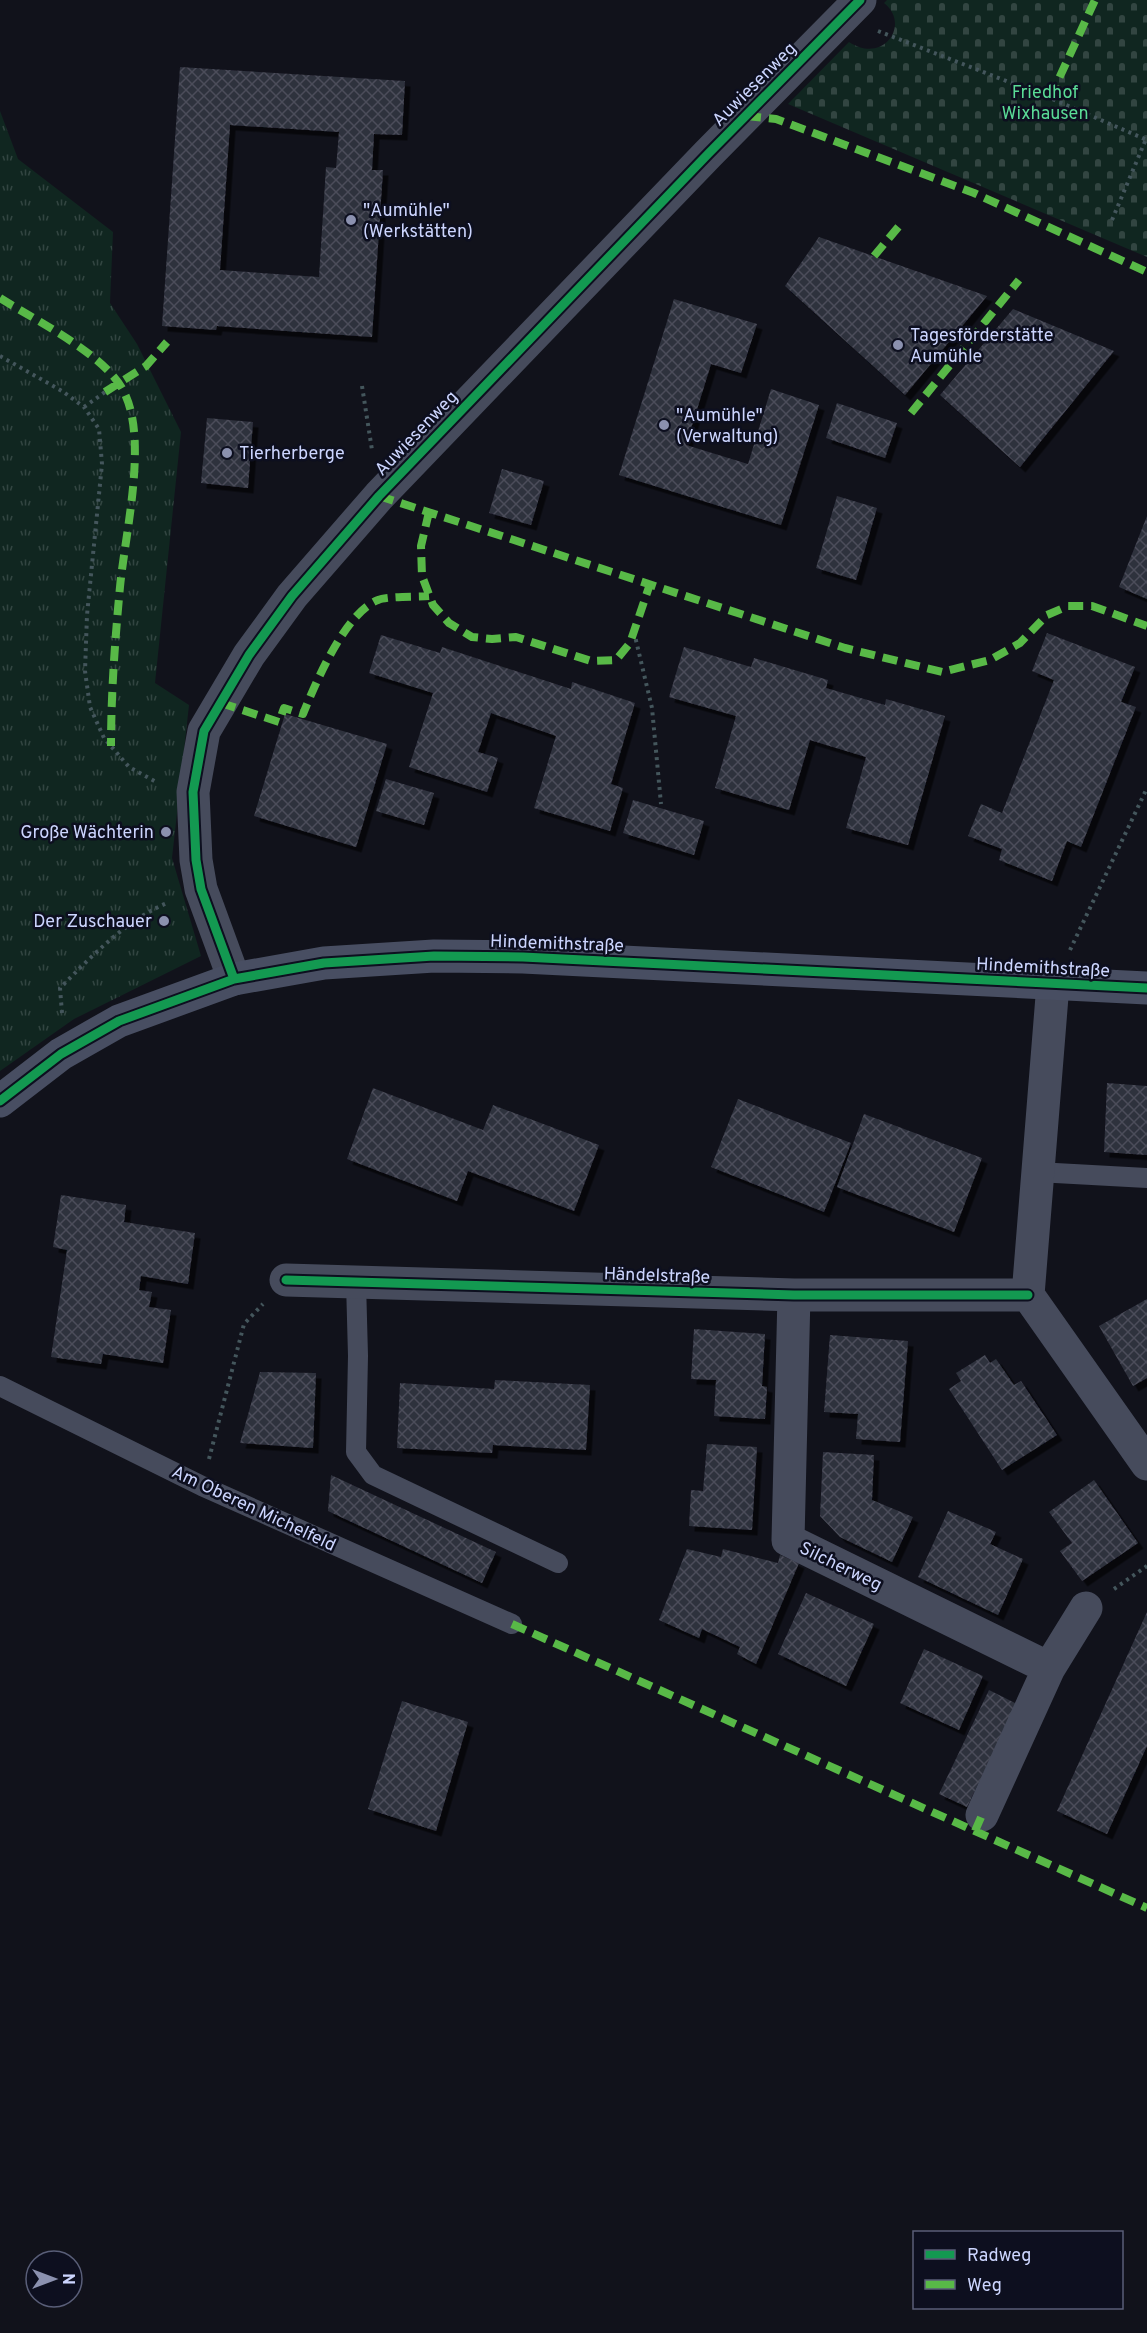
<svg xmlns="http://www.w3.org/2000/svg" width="1147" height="2333" font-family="Overpass,sans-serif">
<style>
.grass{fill:url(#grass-tufts)}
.cemetery{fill:url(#cemetery-stones)}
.building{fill:url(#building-cross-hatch);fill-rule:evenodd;filter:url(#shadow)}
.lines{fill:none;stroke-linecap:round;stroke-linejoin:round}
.path{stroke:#44565c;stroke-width:4;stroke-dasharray:3 4.5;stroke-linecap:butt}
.lane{stroke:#464b5c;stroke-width:20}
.street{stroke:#464b5c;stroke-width:33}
.secondary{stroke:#484e62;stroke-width:33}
.quiet{stroke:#58b947;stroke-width:8;stroke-dasharray:15 8;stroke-linecap:butt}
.cycleway-casing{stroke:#0d0f1f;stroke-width:13}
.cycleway{stroke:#139951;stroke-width:9}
.poi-dot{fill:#8b91af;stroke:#0d0f1f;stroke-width:2}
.labels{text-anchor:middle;stroke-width:5;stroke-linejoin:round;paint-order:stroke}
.street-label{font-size:18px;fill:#ccd5fe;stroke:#0d0f1f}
.park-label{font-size:18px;fill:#5adb96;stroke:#0d0f1f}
.poi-label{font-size:18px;fill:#ccd5fe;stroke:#0d0f1f;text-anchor:start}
</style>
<defs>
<pattern id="grass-tufts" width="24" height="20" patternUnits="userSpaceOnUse" patternTransform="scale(1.5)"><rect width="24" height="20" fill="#102620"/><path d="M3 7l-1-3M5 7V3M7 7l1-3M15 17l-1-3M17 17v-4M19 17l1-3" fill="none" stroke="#324541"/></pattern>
<pattern id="cemetery-stones" width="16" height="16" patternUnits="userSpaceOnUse" patternTransform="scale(1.5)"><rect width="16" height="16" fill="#102620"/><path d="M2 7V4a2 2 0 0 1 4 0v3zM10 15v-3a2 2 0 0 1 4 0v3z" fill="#324541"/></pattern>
<pattern id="building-cross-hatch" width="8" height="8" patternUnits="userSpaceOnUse" patternTransform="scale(1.5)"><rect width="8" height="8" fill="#2e303d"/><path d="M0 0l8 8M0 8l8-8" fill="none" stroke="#4b4d5a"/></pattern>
<filter id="shadow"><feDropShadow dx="5.5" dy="5.5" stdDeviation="0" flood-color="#0009"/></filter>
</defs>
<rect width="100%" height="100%" fill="#11121b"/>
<path class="grass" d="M0 111 18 159 113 232 110 303 137 344 181 432 155 683 189 705 172 858 201 956 74 1019 0 1071Z"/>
<path class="cemetery" d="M887 0H1147V257L788 104 849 42C884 65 911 24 884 3Z"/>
<path class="building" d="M180 67 405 81 402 135 374 134 372 170H383L372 337 217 326 216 330 162 326ZM230 125 339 132 336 168 326 167 319 277 220 270Z
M819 237 987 296 905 395 785 286Z
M674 299 757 324 741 373 711 364 686 445 748 464 771 389 819 405 781 525 619 475Z
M1013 309 1114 351 1020 467 940 395Z
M837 403 897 423 885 458 826 438Z
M207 418 253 422 248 488 201 483Z
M502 469 544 481 531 525 489 513Z
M837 496 877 508 856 580 816 568Z
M1147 516V599L1119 587Z
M1047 633 1135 667 1121 702 1136 707 1081 847 1067 841 1052 881 999 860 1002 849 968 836 981 804 1002 813 1054 680 1032 671Z
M381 635 440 653 442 647 571 689 572 682 635 703 611 784 623 788 610 831 534 808 556 736 491 713 478 752 498 758 487 792 409 767 433 693 369 673Z
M684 647 751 667 754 658 828 680 826 688 885 705 886 699 945 716 908 845 846 828 866 757 810 740 789 810 715 788 736 716 669 697Z
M285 714 387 744 356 847 254 816Z
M386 779 434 793 424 825 376 811Z
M633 800 704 821 694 855 623 833Z
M1107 1083 1147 1086V1155L1104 1152Z
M373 1088 483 1130 493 1105 599 1145 574 1211 468 1171 457 1201 347 1159Z
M738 1099 851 1143 824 1212 711 1167Z
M864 1114 982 1158 954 1232 837 1187Z
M61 1195 126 1205 124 1222 195 1233 188 1284 141 1276 139 1290 152 1292 149 1307 171 1310 163 1363 103 1354 101 1364 51 1357 67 1250 53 1247Z
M1147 1299V1378L1133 1386 1099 1326Z
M694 1329 765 1334 762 1386 767 1387 765 1419 714 1416 716 1380 691 1379Z
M830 1335 908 1341 900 1442 856 1439 858 1414 824 1412Z
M985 1355 990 1363 996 1359 1014 1385 1021 1381 1057 1435 1002 1470 949 1389 961 1381 956 1373Z
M260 1372 316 1373 313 1448 240 1443Z
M495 1380 590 1385 586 1450 493 1445 492 1453 397 1448 400 1383 494 1389Z
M707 1444 757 1447 752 1530 689 1526 691 1490 703 1491Z
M823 1452 874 1455 872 1500 913 1517 892 1562 840 1537 820 1516Z
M331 1475 496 1552 482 1583 328 1511Z
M1094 1480 1138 1543 1082 1581 1060 1551 1072 1543 1049 1512Z
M948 1511 996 1532 990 1544 1023 1559 998 1615 918 1577Z
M687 1549 721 1557 723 1549 778 1563 780 1555 799 1563 756 1664 737 1654 740 1647 702 1629 699 1638 659 1620Z
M806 1593 874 1624 846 1686 778 1654Z
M1147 1612V1746L1107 1834 1057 1811Z
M924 1649 983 1676 959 1730 900 1703Z
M989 1690 1017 1704 967 1807 939 1794Z
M402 1701 468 1722 436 1831 368 1809Z"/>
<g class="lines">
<path class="path" d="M878 31 1050 98 1147 140
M1112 220 1146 139
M0 356 62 391 84 407 99 429 102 464 87 615 85 671 90 707 104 738 129 767 158 783
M362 386 372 450
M84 407 105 392
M634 632 652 708 661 804
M1070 950 1147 788
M62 1013 60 988C92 956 125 921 167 903
M209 1459 244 1324 263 1304
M1114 1589 1147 1566"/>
<path class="lane" d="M1037 1172 1147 1178
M356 1282 358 1356 356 1452 373 1475 558 1563
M0 1386 202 1486 512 1624"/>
<path class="street" d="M234 979 201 889 196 860 193 792 204 731 249 655 292 596 379 496 708 154 860 0
M1053 984 1028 1295 1147 1464
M286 1280 794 1295H1028
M794 1295 788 1540 1049 1668 982 1815
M1049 1668 1086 1608"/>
<path class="secondary" d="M0 1101 61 1054 119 1021 234 979 324 963 434 956 523 957 1147 988"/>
<path class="quiet" d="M1050 98 1095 0
M746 116 776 119 974 193 1147 272
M874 256 900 225
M0 298C35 320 104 354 123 390 149 438 125 533 120 587 115 640 111 694 111 746
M105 392 146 366 167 342
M911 413 1019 280
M379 496 845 648 942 672 990 660 1020 643 1047 615 1068 606H1092L1147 626
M429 512 421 546 422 576 433 605 449 623 472 637 492 639 516 637 591 661 616 660 630 643 650 584
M221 703 279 722 284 708 303 714C316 682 345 613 378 600 387 596 417 597 429 596
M512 1624 1147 1908
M975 1831 982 1815"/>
<defs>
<path id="cycleway" d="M234 979 201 889 196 860 193 792 204 731 249 655 292 596 379 496 708 154 860 0
M0 1101 61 1054 119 1021 234 979 324 963 434 956 523 957 1147 988
M286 1280 794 1295H1028"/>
</defs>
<use href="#cycleway" class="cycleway-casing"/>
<use href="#cycleway" class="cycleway"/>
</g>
<g class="poi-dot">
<circle cx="351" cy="220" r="6"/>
<circle cx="898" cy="345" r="6"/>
<circle cx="664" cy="425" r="6"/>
<circle cx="227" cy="453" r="6"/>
<circle cx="166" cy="832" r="6"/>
<circle cx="164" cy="921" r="6"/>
</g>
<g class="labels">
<g class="street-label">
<text transform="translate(754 84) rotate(-45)" y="6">Auwiesenweg</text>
<text transform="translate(416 433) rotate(-46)" y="6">Auwiesenweg</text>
<text transform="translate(557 943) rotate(2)" y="6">Hindemithstraße</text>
<text transform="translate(1043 967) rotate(3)" y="6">Hindemithstraße</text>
<text transform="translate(657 1275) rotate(2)" y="6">Händelstraße</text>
<text transform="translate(254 1508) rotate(25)" y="6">Am Oberen Michelfeld</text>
<text transform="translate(841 1566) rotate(26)" y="6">Silcherweg</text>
</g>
<g class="park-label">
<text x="1045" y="98">Friedhof<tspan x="1045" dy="21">Wixhausen</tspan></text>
</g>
<g class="poi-label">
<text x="363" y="216">"Aumühle"<tspan x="363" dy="21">(Werkstätten)</tspan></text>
<text x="910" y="341">Tagesförderstätte<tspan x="910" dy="21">Aumühle</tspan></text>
<text x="676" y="421">"Aumühle"<tspan x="676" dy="21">(Verwaltung)</tspan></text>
<text x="239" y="459">Tierherberge</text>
<text x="154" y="838" text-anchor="end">Große Wächterin</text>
<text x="152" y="927" text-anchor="end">Der Zuschauer</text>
</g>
</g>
<rect x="913" y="2231" width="210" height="78" fill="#0d0f1f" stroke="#595e78" stroke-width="1.5"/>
<rect x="925" y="2250" width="30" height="9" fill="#139951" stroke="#595e78" stroke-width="1.5"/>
<text x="967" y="2261" font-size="18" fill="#ccd5fe">Radweg</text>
<rect x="925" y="2280" width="30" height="9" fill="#58b947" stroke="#595e78" stroke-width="1.5"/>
<text x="967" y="2291" font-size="18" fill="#ccd5fe">Weg</text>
<g transform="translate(54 2279) rotate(90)"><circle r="28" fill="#0d0f1f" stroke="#595e78" stroke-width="1.5"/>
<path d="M0-4.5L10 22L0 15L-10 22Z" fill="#8b91af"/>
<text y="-9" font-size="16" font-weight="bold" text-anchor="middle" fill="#ccd5fe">N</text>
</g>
</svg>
